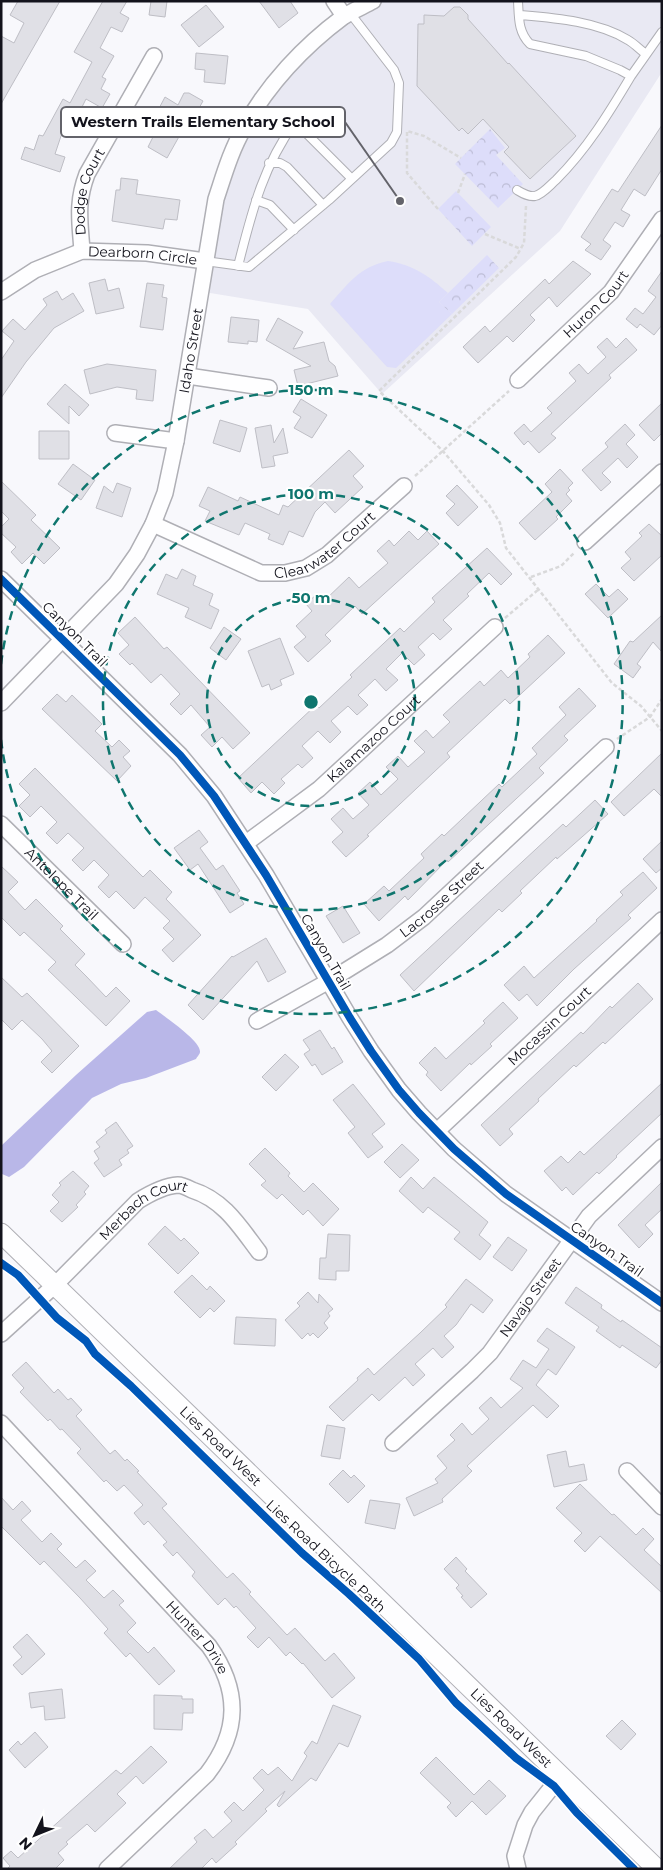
<svg xmlns="http://www.w3.org/2000/svg" width="663" height="1870" font-family="Montserrat,sans-serif">
<style>
.built{fill:#e9e9f3}
.grass{fill:#ddddfa}
.park{fill:url(#park-crowns)}
.water{fill:#b9b7e8}
.building{fill:#e0e0e6;stroke:#bebec5}
.lines{fill:none;stroke-linecap:round;stroke-linejoin:round}
.service-casing{stroke:#afafb5;stroke-width:10}
.minor-casing{stroke:#afafb5;stroke-width:18}
.tertiary-casing{stroke:#afafb5;stroke-width:21}
.path{stroke:#d9d9da;stroke-width:2.5;stroke-dasharray:4 2.5;stroke-linecap:butt}
.service{stroke:#fefeff;stroke-width:8}
.minor{stroke:#fefeff;stroke-width:15}
.tertiary{stroke:#fefeff;stroke-width:19}
.cycleway-casing{stroke:#fff;stroke-width:11}
.cycleway{stroke:#0057b8;stroke-width:8}
.ring{fill:none;stroke:#0f766e;stroke-width:2.5;stroke-dasharray:9 6}
.labels{text-anchor:middle;stroke-width:4;stroke-linejoin:round;paint-order:stroke}
.street-label{font-size:14px;fill:#13131c;stroke:#fff}
.centre{fill:#0f766e;stroke:#fff;stroke-width:2.5}
.ring-label{font-size:15px;text-anchor:middle;font-weight:bold;fill:#0f766e;stroke:#fff;stroke-width:4;stroke-linejoin:round;paint-order:stroke}
.leader{fill:none;stroke:#63636a;stroke-width:2}
.callout-dot{fill:#63636a;stroke:#fff;stroke-width:2}
.callout{fill:#fff;stroke:#63636a;stroke-width:2}
.callout-label{font-size:15px;text-anchor:middle;font-weight:bold;fill:#13131c}
</style>
<defs>
<pattern id="park-crowns" width="20" height="18" patternUnits="userSpaceOnUse" patternTransform="scale(1.25)"><rect width="20" height="18" fill="#ddddfa"/><path d="M2 6a3 3 0 1 1 6 0M12 15a3 3 0 1 1 6 0" fill="none" stroke="#bdbdd6"/></pattern>
</defs>
<rect width="100%" height="100%" fill="#f8f8fc"/>
<path class="built" d="M384 1H662V72L560 231 382 394 308 309 204 292 214 225 247 133 292 70 345 21Z"/>
<path class="grass" d="M388 261C414 265 429 276 448 293L439 302 452 314 396 368 387 367 330 304C349 283 359 267 388 261Z"/>
<path class="park" d="M490 129 505 148 496 155 523 184 498 208 455 164Z
M456 191 491 227 472 246 438 209Z
M487 255 499 268 452 314 439 302Z"/>
<path class="water" d="M156 1010C165 1017 201 1041 200 1052 200 1054 197 1057 196 1059L146 1078 121 1084 92 1098 24 1167 9 1177 2 1174 1 1146 76 1075 139 1019 147 1012Z"/>
<path class="building" d="M18 1H60L1 104V36L14 43 24 23 10 15Z
M103 1H127L120 13 129 18 122 32 111 27 100 48 114 56 102 77 106 79 101 89 110 94 102 108 86 99 76 119 85 124 78 136H74L63 130 55 154 65 157 60 172 21 159 25 147 34 150 39 135 43 136 63 99 70 103 92 62 74 52Z
M151 1H167L165 17 149 15Z
M259 1H290L298 13 279 28Z
M206 5 224 27 199 47 181 25Z
M454 7H460L468 15V19L508 64 509 63 576 136 530 179 504 152 509 147 483 119 468 134 462 128 459 131 417 86 418 24H424V15L444 16Z
M196 53 228 56 225 84 204 82 205 70 195 69Z
M184 93H189L203 101 188 128 185 126 167 158 148 147 153 137 146 133 165 97 178 105Z
M662 125V169L645 196 634 189 621 210 630 215 623 227 615 222 603 240 611 246 601 260 585 250 591 244 581 237 612 189 618 192Z
M121 178 138 180 136 194 180 200 177 220 165 219 163 229 112 221 116 190H120Z
M573 261 591 274 557 307 549 297 530 315 535 320 513 342 507 336 478 363 463 347 485 326 490 332 545 279 549 284Z
M662 271V325L654 335 640 324 637 328 626 319 635 308 643 314 656 297 648 291Z
M105 279 108 291 119 288 124 308 96 314 89 283Z
M147 283 164 285 162 297 167 298 163 330 140 327Z
M57 291 62 300 73 293 84 311 54 328 26 362 1 398V360L14 341 2 331 13 319 25 330 47 305 43 299Z
M231 317 259 320 257 342 248 341V344L228 342Z
M278 318 303 332 293 349 324 342 329 361 335 366 338 376 298 386 294 370 311 366 266 340Z
M607 338 616 348 626 338 637 350 609 375 611 378 551 434 556 438 539 453 528 441 524 445 514 433 524 424 531 432 552 413 547 408 576 381 569 373 579 364 588 374 606 357 597 347Z
M107 364 156 370 153 401 136 399 137 390 117 387 90 394 84 370Z
M65 384 89 405 79 416 69 406V424L47 404Z
M301 399 327 415 312 438 294 428 301 417 293 412Z
M662 403V433L654 441 639 425Z
M220 420 247 428 240 452 213 443Z
M625 424 635 435 626 444 638 457 627 468 618 458 602 473 611 482 601 491 582 470 608 447 605 443Z
M271 425 274 443 283 428 288 453 273 456 275 466 262 468 255 428Z
M39 431H69V459H39Z
M349 450 364 466 353 476 363 487 335 513 325 502 315 512 303 537 289 531 283 545 268 539 270 534 245 523 239 535 205 521 210 511 199 506 208 487 238 501 240 497 279 515 283 505 288 507Z
M73 464 95 480 81 500 58 484Z
M560 469 573 483 568 488 570 490 566 494 572 501 556 517 558 519 535 540 519 523 552 492 545 484Z
M1 481 36 515 31 520 60 548 44 564 33 553 22 564 11 552 16 547 1 533V527L9 519 1 511Z
M117 483 131 488 122 517 96 508 104 486 113 493Z
M457 485 478 507 458 526 446 513 455 504 446 496Z
M649 524 662 536V555L634 581 621 568 631 559 625 552 642 536 639 533Z
M409 531 418 540 427 531 439 544 362 614 355 606 325 635 331 641 308 662 294 647 306 637 296 626 312 611 306 604 317 594 324 601 349 577 359 588 388 563 377 551 389 540 394 546Z
M487 548 512 574 501 585 489 573 467 594 469 596 443 620 452 629 440 640 433 633 418 647 425 655 414 665 402 653 386 669 398 680 386 691 375 679 358 695 368 705 357 715 348 706 331 721 341 732 330 743 318 731 302 746 313 758 302 768 298 764 281 779 285 783 274 794 262 782 251 793 238 778 316 705 319 708 352 677 350 675 400 628 404 632 435 602 432 598Z
M182 569 196 576 193 585 213 594 209 605 219 610 211 629 185 617 189 608 157 594 166 574 177 579Z
M596 584 609 597 618 589 628 599 608 618 585 594Z
M662 615V652L653 642 637 664 641 667 633 678 614 664 630 641 633 642Z
M135 617 164 649 167 647 250 733 233 749 222 737 212 747 201 735 210 727 191 705 181 715 170 704 180 694 161 674 151 683 132 663 130 665 119 654 129 645 118 633Z
M224 627 241 639 226 660 210 648Z
M548 635 565 653 510 704 505 699 447 753 450 757 367 835 369 836 346 857 332 842 343 832 331 819 343 808 353 819 369 805 358 793 370 782 381 795 398 779 386 767 398 756 408 767 425 752 414 741 426 730 433 738 450 722 443 715 480 681 484 686 501 670 508 678 530 657 528 654Z
M280 638 294 674 280 680 282 685 271 690 269 684 262 687 248 651Z
M579 688 596 706 564 736 568 740 539 768 544 773 448 862 447 860 408 900 405 896 379 921 364 904 384 886 389 891 424 858 421 854 442 834 444 836 499 784 502 787 537 754 532 748 566 715 559 707Z
M57 694 66 702 72 695 102 724 95 731 112 747 119 740 130 751 123 757 131 766 117 781 42 709Z
M662 753V797L654 789 624 816 611 802Z
M35 768 143 877 150 870 172 892 166 899 201 935 173 962 162 950 174 939 163 928 170 921 145 897 134 909 116 891 109 898 98 887 109 875 94 860 83 871 72 860 84 848 68 833 57 844 46 833 57 822 41 806 30 817 19 806 30 795 19 784Z
M595 800 608 814 557 859 556 857 520 891 522 893 502 912 499 909 414 991 400 975 563 824 566 827Z
M199 830 208 842 200 848 216 870 223 865 240 891 237 893 244 904 230 913 198 864 190 870 174 848Z
M662 841V868L656 873 643 859Z
M1 866 18 882 8 892 25 910 36 899 63 926 60 929 85 954 75 965 86 976 106 997 116 987 130 1001 106 1026 48 970 56 962 24 932 20 936 1 917Z
M643 872 657 888 628 915 631 918 574 969 537 1006 527 994 519 1001 504 985 524 966 534 978 597 921 596 920 623 895 620 892Z
M343 906 360 933 343 943 326 916Z
M266 938 286 972 268 982 257 961 203 1020 188 1005 232 956 233 957Z
M1 977 22 997 27 993 79 1046 52 1073 41 1062 52 1051 42 1039 22 1020 12 1030 1 1019Z
M638 983 653 999 605 1044 603 1042 576 1067 574 1065 538 1099 539 1101 509 1129 513 1134 500 1146 481 1125 581 1032 583 1034 610 1006 612 1008Z
M503 1002 518 1018 490 1044 492 1046 471 1065 470 1063 441 1091 426 1075 428 1072 419 1063 435 1047 446 1059 485 1023 483 1021Z
M320 1030 332 1049 334 1047 343 1062 322 1075 315 1064 312 1066 304 1054 310 1050 303 1040Z
M285 1054 299 1067 276 1091 262 1077Z
M662 1083V1113L616 1156 617 1157 599 1174 597 1172 573 1195 566 1187 562 1191 544 1171 561 1156 568 1163 580 1151 584 1155Z
M353 1084 385 1124 372 1134 383 1147 368 1158 348 1133 355 1127 333 1100Z
M116 1122 133 1146 127 1150 129 1153 119 1160 122 1165 104 1177 94 1163 99 1159 94 1151 100 1147 96 1142 107 1133 105 1130Z
M402 1144 419 1160 400 1178 384 1162Z
M265 1148 290 1173 288 1176 304 1192 313 1183 339 1209 323 1226 308 1210 303 1215 282 1194 277 1199 261 1185 266 1181 249 1164Z
M73 1171 89 1186 84 1192 86 1194 76 1205 78 1207 62 1222 50 1211 59 1202 52 1195 61 1185 59 1183Z
M411 1177 423 1189 434 1177 488 1222 479 1235 491 1245 480 1260 454 1239 460 1232 428 1207 423 1213 399 1191Z
M662 1182V1209L645 1225 653 1234 639 1248 618 1225Z
M165 1226 181 1241 184 1238 199 1253 178 1274 148 1244Z
M328 1234 350 1235 349 1271H336V1280L319 1279 320 1258H326Z
M508 1237 527 1250 512 1271 493 1257Z
M192 1275 207 1290 210 1286 225 1301 214 1312 210 1308 200 1318 174 1292Z
M466 1279 493 1300 483 1313 471 1304 456 1325 444 1336 454 1347 442 1358 433 1348 415 1364 425 1375 413 1386 405 1377 379 1401 372 1394 343 1421 329 1407 358 1380 357 1378 368 1368 374 1375 420 1333 447 1307 445 1305Z
M576 1287 602 1305 601 1308 621 1322 622 1320 662 1348V1360L656 1368 622 1345 620 1348 596 1331 599 1327 565 1303Z
M308 1292 318 1303 319 1294 333 1309 328 1313 330 1316 324 1323 328 1328 318 1338 313 1333 310 1336 308 1333 302 1339 285 1320 300 1306 297 1303Z
M236 1317 276 1319 275 1346 234 1344Z
M547 1328 575 1347 556 1375 548 1369 536 1385 559 1406 547 1418 533 1405 467 1466 472 1471 442 1499 443 1502 414 1516 406 1498 438 1483 435 1479 447 1468 437 1456 455 1440 450 1435 462 1423 472 1435 489 1419 479 1408 491 1397 501 1408 523 1388 510 1379 523 1360 536 1368 549 1349 537 1341Z
M26 1362 54 1393 58 1389 68 1400 71 1398 82 1410 76 1416 110 1454 115 1450 125 1461 127 1459 139 1471 137 1472 167 1504 162 1508 227 1578 233 1573 251 1592 249 1594 287 1635 295 1628 325 1661 334 1653 355 1678 332 1698 303 1663 302 1664 290 1652 286 1656 269 1637 258 1648 247 1637 256 1628 236 1606 234 1608 225 1598 218 1605 192 1576 195 1572 177 1552 173 1556 163 1545 167 1542 148 1521 144 1525 134 1513 143 1505 124 1485 117 1491 106 1480 104 1482 77 1453 81 1449 62 1429 60 1430 50 1419 48 1421 20 1392 24 1388 12 1375Z
M327 1425 345 1428 340 1459 321 1456Z
M566 1451 569 1467 584 1464 587 1480 554 1487 547 1455Z
M343 1470 351 1478 354 1475 365 1486 348 1503 329 1484Z
M580 1484 612 1515 614 1514 636 1535 643 1528 654 1539 644 1550 662 1567V1593L600 1536 585 1552 574 1541 582 1533 556 1508Z
M1 1497 13 1510 22 1501 31 1511 21 1520 42 1542 51 1533 62 1544 57 1549 76 1568 85 1560 96 1571 86 1580 104 1598 113 1590 124 1601 119 1605 136 1623 127 1632 148 1653 154 1647 175 1671 159 1685 130 1653 126 1657 104 1633 108 1629 80 1598 44 1561 40 1565 1 1526Z
M370 1500 400 1504 395 1529 365 1523Z
M456 1557 467 1569 465 1571 487 1594 471 1608 461 1597 463 1596 456 1588 459 1585 444 1569Z
M27 1634 45 1654 22 1675 13 1665 22 1657 13 1647Z
M62 1689 65 1718 45 1720 44 1706 31 1708 29 1693Z
M154 1695 182 1696V1699H193V1713H183L182 1730 154 1729Z
M333 1705 361 1716 348 1747 339 1743 316 1781 311 1778 279 1807 277 1805 285 1791 265 1809 267 1811 235 1842 237 1844 216 1863 212 1858 201 1869H169L197 1842 194 1838 205 1829 213 1838 232 1821 224 1812 234 1802 243 1811 264 1790 253 1778 262 1769 268 1775 278 1767 292 1781 307 1756 304 1753 312 1741 317 1744Z
M622 1720 636 1734 621 1750 606 1736Z
M35 1732 48 1747 25 1768 9 1750 18 1741 21 1745Z
M151 1746 167 1762 143 1784 136 1776 117 1794 126 1803 95 1832 87 1824 66 1842 68 1844 58 1853 64 1860 55 1869H7L10 1866 3 1858 11 1851 18 1858 116 1770 121 1774Z
M436 1757 474 1795 489 1780 506 1796 486 1815 472 1801 456 1817 447 1807 451 1803 420 1773Z"/>
<g class="lines">
<defs>
<path id="service" d="M518 1C519 18 518 32 530 44L586 56 620 70 631 76 662 32
M519 15C554 18 597 21 628 40 635 44 640 50 646 54
M269 163H280L287 167 323 205
M517 190C522 193 528 197 535 196 543 194 550 185 556 180 587 149 609 113 631 76
M256 200 270 205 294 230
M205 261 249 267 329 200 391 143 397 132 399 83 394 70 350 13
M238 266C252 212 262 168 295 122L352 179"/>
<g id="minor">
<path d="M334 1 344 16"/>
<path id="s1" d="M82 251C80 221 76 203 87 174L154 56"/>
<path id="s2" d="M1 292 35 270 82 251 147 253 205 261"/>
<path d="M188 376 269 388"/>
<path id="s3" d="M518 380 611 292 662 219"/>
<path d="M115 433 176 441"/>
<path id="s4" d="M153 524 261 573H285L306 568 327 555 404 486"/>
<path d="M585 542 662 472"/>
<path d="M1 579 180 755 214 796 266 875 350 1018 371 1051 399 1090 419 1113 454 1149 506 1194 662 1303"/>
<path id="s5" d="M1 703 116 584 137 554 153 524 165 493 176 441 216 199C224 175 231 150 244 128 267 85 304 46 343 17 352 11 364 6 373 1"/>
<path id="s6" d="M1 824 123 944"/>
<path id="s7" d="M246 843 319 789 495 627"/>
<path id="s8" d="M257 1021 329 981 387 945 424 917 606 747"/>
<path id="s9" d="M437 1131 662 920"/>
<path id="s10" d="M1 1334 55 1285 138 1201C149 1194 164 1186 178 1185 182 1185 188 1188 192 1190 224 1200 240 1227 259 1252"/>
<path id="s11" d="M1 1423 209 1646C240 1690 240 1731 207 1774L107 1869"/>
<path id="s12" d="M393 1443 472 1371 490 1353 589 1216 662 1147"/>
<path d="M627 1471 662 1507"/>
<path d="M518 1869 515 1856 525 1825 532 1812 560 1777"/>
</g>
<g id="tertiary">
<path id="s13" d="M1 1233 657 1869"/>
</g>
</defs>
<use href="#service" class="service-casing"/>
<use href="#minor" class="minor-casing"/>
<use href="#tertiary" class="tertiary-casing"/>
<path class="path" d="M458 193 465 174
M526 206 524 243 516 257 379 391 442 450 489 505 500 523 506 548 612 683 641 706 662 731
M438 209 407 173V131L424 136 461 158
M485 234 521 249
M415 476 509 391
M531 577 561 566 575 552
M505 618 539 589
M617 739 650 717 662 699"/>
<use href="#service" class="service"/>
<use href="#minor" class="minor"/>
<use href="#tertiary" class="tertiary"/>
<defs>
<path id="cycleway" d="M1 579 180 755 214 796 266 875 350 1018 371 1051 399 1090 419 1113 454 1149 506 1194 662 1303
M1 1263 18 1275 57 1318 86 1341 95 1354 131 1386 302 1553 349 1594 419 1659 456 1703 516 1758 554 1786 577 1813 634 1869"/>
</defs>
<use href="#cycleway" class="cycleway-casing"/>
<use href="#cycleway" class="cycleway"/>
</g>
<g class="ring">
<circle cx="311" cy="702" r="104"/>
<circle cx="311" cy="702" r="208"/>
<path d="M1 664A312 312 0 1 1 1 740"/>
</g>
<g class="labels">
<g class="street-label">
<text dy="5" stroke="none"><textPath href="#s1" startOffset="61">Dodge Court</textPath></text>
<text dy="5" stroke="none"><textPath href="#s2" startOffset="152">Dearborn Circle</textPath></text>
<text dy="5" stroke="none"><textPath href="#s3" startOffset="109">Huron Court</textPath></text>
<text dy="5" stroke="none"><textPath href="#s5" startOffset="414">Idaho Street</textPath></text>
<text dy="5" stroke="none"><textPath href="#s4" startOffset="191">Clearwater Court</textPath></text>
<text transform="translate(75 634) rotate(45)" y="5">Canyon Trail</text>
<text dy="5" stroke="none"><textPath href="#s7" startOffset="165">Kalamazoo Court</textPath></text>
<text dy="5" stroke="none"><textPath href="#s6" startOffset="85">Antelope Trail</textPath></text>
<text dy="5" stroke="none"><textPath href="#s8" startOffset="222">Lacrosse Street</textPath></text>
<text transform="translate(326 952) rotate(60)" y="5">Canyon Trail</text>
<text dy="5" stroke="none"><textPath href="#s9" startOffset="154">Mocassin Court</textPath></text>
<text dy="5" stroke="none"><textPath href="#s10" startOffset="192">Merbach Court</textPath></text>
<text transform="translate(607 1249) rotate(35)" y="5">Canyon Trail</text>
<text dy="5" stroke="none"><textPath href="#s12" startOffset="201">Navajo Street</textPath></text>
<text dy="5" stroke="none"><textPath href="#s13" startOffset="306">Lies Road West</textPath></text>
<text transform="translate(326 1556) rotate(43)" y="5">Lies Road Bicycle Path</text>
<text dy="5" stroke="none"><textPath href="#s11" startOffset="291">Hunter Drive</textPath></text>
<text dy="5" stroke="none"><textPath href="#s13" startOffset="711">Lies Road West</textPath></text>
</g>
</g>
<circle cx="311" cy="702" r="8" class="centre"/>
<g class="ring-label">
<text x="311" y="395">150 m</text>
<text x="311" y="499">100 m</text>
<text x="311" y="603">50 m</text>
</g>
<path class="leader" d="M400 201L345 122"/>
<circle class="callout-dot" cx="400" cy="201" r="5"/>
<rect class="callout" x="61" y="107" width="284" height="30" rx="5"/>
<g class="callout-label">
<text x="203" y="127">Western Trails Elementary School</text>
</g>
<rect width="663" height="1870" fill="none" stroke="#13131c" stroke-width="5"/>
<g transform="translate(35 1835) rotate(227)" stroke="#ffffff" stroke-width="4" paint-order="stroke">
<path d="M0-4L9 19L0 12L-9 19Z" fill="#13131c"/>
<text y="-8" font-size="14" font-weight="bold" text-anchor="middle" fill="#13131c">N</text>
</g>
</svg>
